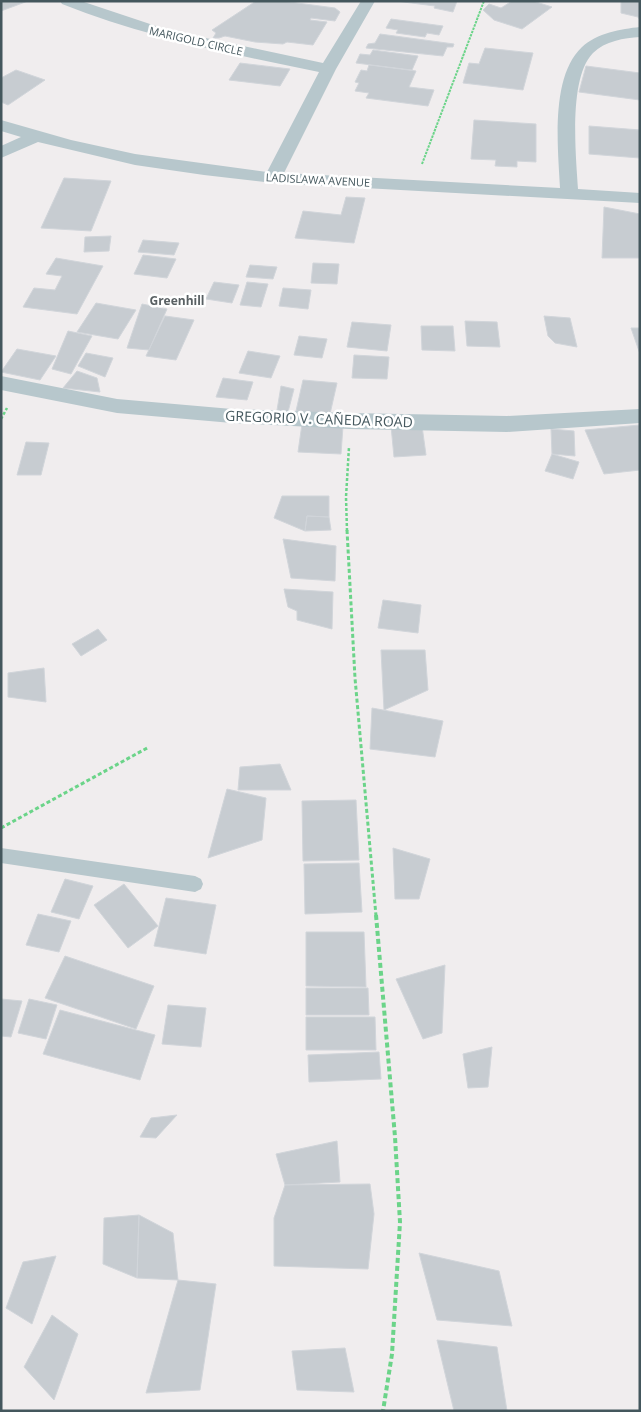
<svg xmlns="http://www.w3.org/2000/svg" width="641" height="1412" font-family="'Open Sans',sans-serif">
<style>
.building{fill:#c7ccd1;stroke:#d1d5da}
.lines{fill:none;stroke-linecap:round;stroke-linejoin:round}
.path-far3{stroke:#6bd489;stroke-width:2;stroke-dasharray:2.5 1;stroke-linecap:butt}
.path-far2{stroke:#6bd489;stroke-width:2.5;stroke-dasharray:3 2;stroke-linecap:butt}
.path-far1{stroke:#6bd489;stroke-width:3;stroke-dasharray:4 2.5;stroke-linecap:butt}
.path{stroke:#6bd489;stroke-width:4;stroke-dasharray:5 3;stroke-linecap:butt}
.service{fill:#b7c7cc;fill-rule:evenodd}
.minor{fill:#b7c7cc;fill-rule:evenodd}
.labels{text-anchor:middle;stroke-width:5;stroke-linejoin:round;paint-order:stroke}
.far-street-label{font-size:11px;fill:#44575d;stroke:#fff}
.far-neighbourhood-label{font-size:12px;font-weight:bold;fill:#596063;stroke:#fff}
.street-label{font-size:14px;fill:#44575d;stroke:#fff}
</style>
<rect width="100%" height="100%" fill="#f0edee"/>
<path class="building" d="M1 1H28L1 11Z
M256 1H282L335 8 340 12 335 21 311 18 310 20 327 22 313 45 287 42 283 44 255 42 225 36 219 38H213L216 33 212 30Z
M396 1H457L453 12 434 8 435 6Z
M512 1H533L552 7 522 29 494 20 483 10 489 4 501 8Z
M621 1H640V20L638 17 621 13Z
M391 19 443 26 439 35 427 33 425 37 396 33 398 30 386 28Z
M380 34 454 44 453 47H447L443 56 366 48 368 44 375 43Z
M485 48 533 53 523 90 463 83 469 63 479 64Z
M373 50 418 56 412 70 356 63 360 54 370 55Z
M240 63 290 69 280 86 229 80Z
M369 65 416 71 409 87 434 90 428 106 366 98 369 93 355 91 359 83 355 82 361 70 367 71Z
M586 66 640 73V100L579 92Z
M16 70 45 80 8 105 1 102V78Z
M474 120 536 124V162L517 161V167L495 166 496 160 471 159Z
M589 126 640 130V158L589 154Z
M64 178 111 181 91 231 41 228Z
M346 197 365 198 354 243 295 238 303 211 341 215Z
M604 207 640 214V258H602Z
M111 236 109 251 84 252 85 237Z
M143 240 179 243 174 255 138 252Z
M143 255 176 259 167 278 134 274Z
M56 258 103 266 77 314 23 307 34 288 55 290 62 276 46 274Z
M313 263 339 264 337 284 311 283Z
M250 265 277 267 273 279 246 277Z
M214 282 239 285 232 303 206 299Z
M247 282 268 284 261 307 240 305Z
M283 288 311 290 308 309 279 306Z
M96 303 136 310 118 339 77 332Z
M142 304 167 309 149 350 127 348Z
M165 316 194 320 176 360 146 356Z
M544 316 570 318 577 347 555 343 548 336Z
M465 321 497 322 500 347 467 346Z
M352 322 391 325 387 351 347 347Z
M421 326H453L455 351 422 350Z
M631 328H640V354Z
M68 331 92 336 71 374 52 369Z
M299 336 327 339 322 358 294 355Z
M17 349 56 356 40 380 1 372Z
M248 351 280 356 271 378 239 373Z
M86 353 113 358 105 377 78 366Z
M354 355 389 357 387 379 352 378Z
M77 371 97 378 100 392 63 388Z
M223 378 253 382 247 400 216 397Z
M303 380 337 383 330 414 296 411Z
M281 386 294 389 288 412 277 410Z
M302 424 343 426 341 454 298 452Z
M640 425V470L604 474 585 430Z
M391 426H422L426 455 394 457Z
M551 429 574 431 575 456 552 454Z
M26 442 49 443 41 475H17Z
M552 454 579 462 573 479 545 471Z
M282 496H329V517L307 516 305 531 274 518Z
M307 516 329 517 331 530 305 531Z
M283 539 336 546 335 581 291 578Z
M284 589 333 592 332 629 297 620V611L288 607Z
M383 600 421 605 418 633 378 628Z
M98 629 107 640 81 656 72 644Z
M381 650H425L428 690 384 710Z
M44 668 46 702 8 697V673Z
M372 708 443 721 435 757 370 749Z
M280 764 291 790H238L240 767Z
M227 789 266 798 262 840 208 858Z
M356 800 359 860 303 861 302 801Z
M393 848 430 859 419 899H395Z
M359 863 362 912 305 914 304 864Z
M65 879 93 886 79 919 51 912Z
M124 884 158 926 128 948 94 905Z
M166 898 216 905 206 954 154 946Z
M38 914 71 921 59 952 26 945Z
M306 932H364L366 987 306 986Z
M65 956 154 986 136 1029 45 998Z
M445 965 442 1033 423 1039 396 979Z
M306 988H368L369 1015H306Z
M1 999 22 1001 11 1037 1 1036Z
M29 999 57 1005 46 1039 18 1033Z
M168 1005 206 1008 201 1047 162 1044Z
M60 1010 155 1035 140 1080 43 1054Z
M306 1017H375L376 1050H306Z
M492 1047 488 1087 468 1088 463 1054Z
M379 1052 381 1079 309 1082 308 1055Z
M177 1115 156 1138 140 1137 151 1118Z
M337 1141 340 1182 285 1185 276 1154Z
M370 1184 374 1214 368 1269 274 1266V1218L285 1185Z
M139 1215 137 1278 103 1264 104 1218Z
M139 1215 173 1233 178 1280 137 1278Z
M419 1253 499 1271 512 1326 437 1320Z
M56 1256 32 1324 6 1308 23 1262Z
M178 1280 216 1284 200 1390 146 1393Z
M52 1315 78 1334 54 1400 24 1367Z
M437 1340 497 1347 507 1411H454Z
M345 1348 354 1392 297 1390 292 1351Z"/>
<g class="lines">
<path class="path-far3" d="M422 164 484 1"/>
<path class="path-far2" d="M1 419 7 408
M347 531 346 497 349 447"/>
<path class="path-far1" d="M347 530 355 678 376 916
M1 828 149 747"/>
<path class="path" d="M376 915 395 1137 400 1222 392 1354 383 1411"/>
<path class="service" d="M1 848 195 876 201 879 203 884 201 889 195 892 1 863Z"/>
<path class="minor" d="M60 1H81L168 30 323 63 361 1H375L336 69 284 173 560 188C558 148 550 77 582 47 597 33 621 29 640 27V37C624 38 605 41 593 53 568 78 576 156 578 189L640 193V203L273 183 204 175 135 165 38 142 1 158V146L21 137 1 131V120L71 140 135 154 267 172 319 72C231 54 145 37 62 4Z
M1 376 117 399 232 409 350 413 507 416 640 409V423L507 432 350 429 232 423 117 413 1 390Z"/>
</g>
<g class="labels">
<g class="far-street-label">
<text transform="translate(196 41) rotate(13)" y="4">MARIGOLD CIRCLE</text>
<text transform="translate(318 180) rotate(3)" y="4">LADISLAWA AVENUE</text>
</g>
<g class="far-neighbourhood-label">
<text x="177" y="305">Greenhill</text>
</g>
<g class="street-label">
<text transform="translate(319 419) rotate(2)" y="5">GREGORIO V. CAÑEDA ROAD</text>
</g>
</g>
<rect width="641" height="1412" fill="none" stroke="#44575d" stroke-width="5"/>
</svg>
